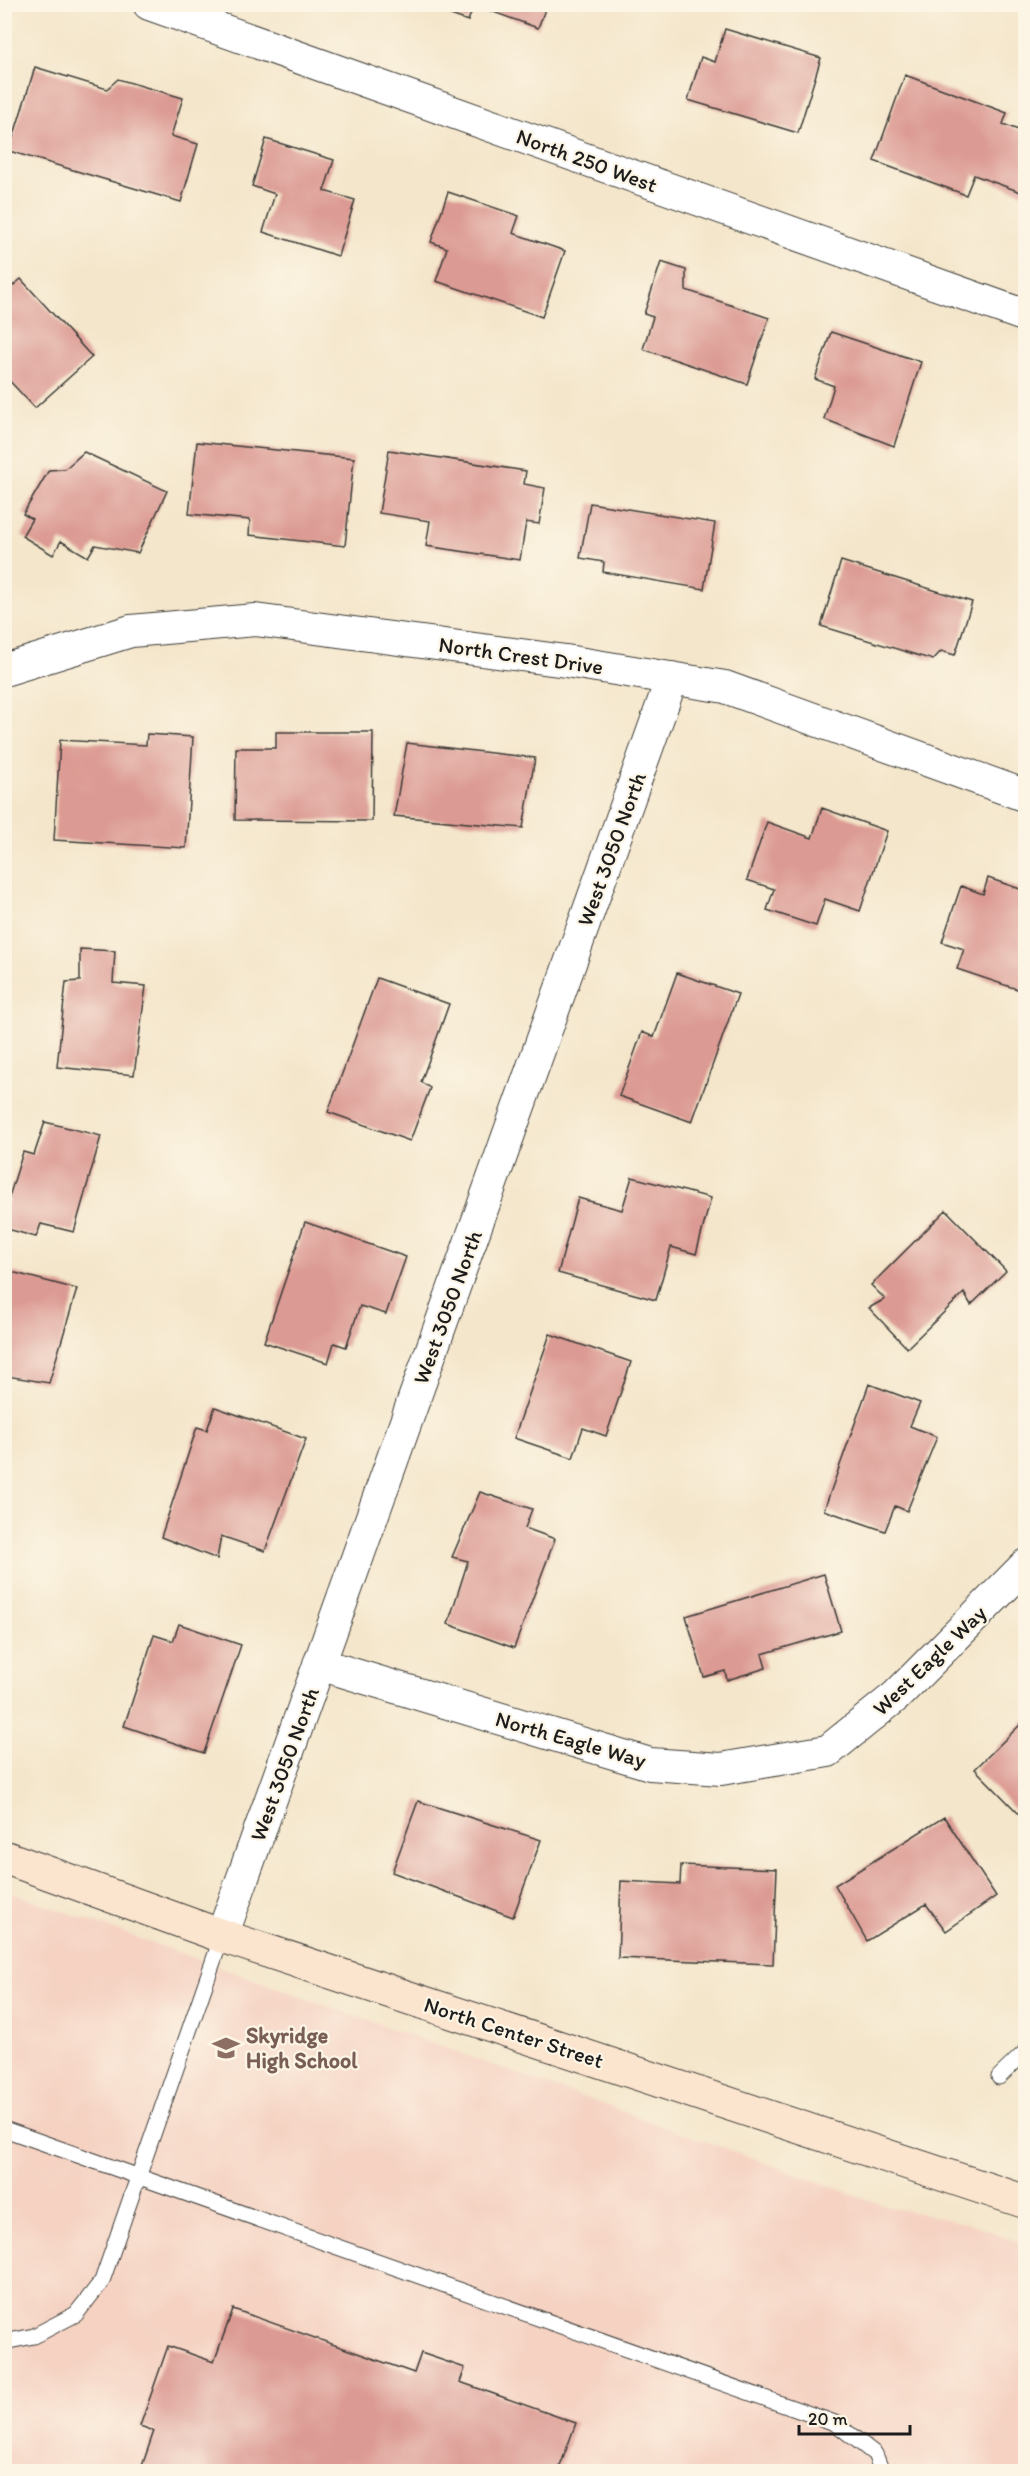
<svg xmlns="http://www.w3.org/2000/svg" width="1030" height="2476" font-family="Itim,sans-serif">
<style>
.built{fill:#f5d2c2}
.building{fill:#db9a93}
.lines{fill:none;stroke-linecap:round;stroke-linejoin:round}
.lane-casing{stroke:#3c3a36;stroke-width:17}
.street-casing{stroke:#3c3a36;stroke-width:34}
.secondary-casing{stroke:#3c3a36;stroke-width:35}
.lane{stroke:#fff;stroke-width:15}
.street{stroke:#fff;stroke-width:32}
.secondary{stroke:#fce5cf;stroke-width:33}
.labels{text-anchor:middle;stroke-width:4.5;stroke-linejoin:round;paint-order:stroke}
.street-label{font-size:22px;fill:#1c1c1c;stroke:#fcf5e5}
.education-label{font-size:22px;font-weight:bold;fill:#785e54;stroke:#fcf5e5;text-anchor:start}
</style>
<rect width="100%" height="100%" fill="#fcf5e5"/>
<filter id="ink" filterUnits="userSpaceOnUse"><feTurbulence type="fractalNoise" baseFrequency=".0167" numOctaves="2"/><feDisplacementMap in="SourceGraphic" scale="12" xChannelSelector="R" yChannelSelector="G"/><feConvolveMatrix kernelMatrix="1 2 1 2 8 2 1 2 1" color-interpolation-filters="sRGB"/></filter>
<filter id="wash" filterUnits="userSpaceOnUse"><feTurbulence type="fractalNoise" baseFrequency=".008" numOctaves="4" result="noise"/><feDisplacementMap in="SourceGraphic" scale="24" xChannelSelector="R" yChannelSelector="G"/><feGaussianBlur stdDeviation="1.35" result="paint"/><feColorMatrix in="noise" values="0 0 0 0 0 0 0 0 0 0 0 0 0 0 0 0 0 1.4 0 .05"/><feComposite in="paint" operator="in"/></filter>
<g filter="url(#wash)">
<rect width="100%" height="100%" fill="#f4e6cb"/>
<path class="built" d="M4 1890 889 2207 975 2225 1025 2244V2471H5Z"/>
<g id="blocks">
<path class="building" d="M474 4H547L538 28 474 5 468 21 422 5Z
M725 29 821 58 798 133 688 100 701 57 715 62Z
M35 67 107 89 118 79 183 98 171 136 198 144 181 202 9 151Z
M905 75 1007 113 1003 124 1026 133V194L974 175 966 195 874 161Z
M266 139 334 160 324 191 355 200 338 256 263 232 275 194 252 186Z
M448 192 519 216 513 233 565 251 542 317 436 281 447 248 431 242Z
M661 262 686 270V290L769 318 747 384 643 349 653 317 644 314Z
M21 279 92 357 35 408 4 375V289L8 290Z
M831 332 921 362 894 446 824 419 834 386 815 379Z
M197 442 354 458 345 546 249 535 250 520 189 514Z
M389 450 526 471 524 484 545 488 539 524 526 522 520 560 426 546 430 521 379 513Z
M84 452 167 491 138 553 95 545 88 557 61 541 53 555 22 536 32 519 23 514 49 470 65 469Z
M590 503 715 523 704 589 603 572 604 562 580 558Z
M841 561 972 602 955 655 941 651 933 660 821 626Z
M276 732H373L372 821 235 820 236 748H276Z
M147 734 193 737 186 848 54 840 60 740 146 745Z
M407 743 535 758 523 828 394 816Z
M822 808 887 831 860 911 825 899 816 926 767 910 774 889 747 880 767 822 812 838Z
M988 878 1026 891V992L957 969 964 949 942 942 961 886 983 894Z
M80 949 115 951 113 983 146 986 134 1075 57 1067 66 982 80 981Z
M677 973 738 994 692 1122 619 1096 642 1032 654 1037Z
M377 978 449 1004 421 1082 430 1088 410 1141 328 1112Z
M45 1122 101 1136 74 1232 41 1224 36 1237 4 1228V1213L23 1152 34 1155Z
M632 1177 711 1198 696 1254 671 1247 656 1300 558 1273 578 1198 622 1210Z
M946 1210 1006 1271 971 1305 964 1293 907 1348 869 1308 885 1299 871 1285Z
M305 1222 406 1257 386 1314 360 1306 346 1347 334 1343 328 1363 264 1342Z
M4 1270 77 1289 49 1383 7 1376 4 1383Z
M550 1334 631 1362 606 1436 583 1428 573 1458 514 1438Z
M869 1384 920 1403 910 1426 937 1437 907 1511 895 1506 885 1531 824 1510Z
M215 1407 306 1439 265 1551 221 1536 217 1559 161 1537 197 1427 207 1430Z
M480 1492 532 1509 525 1528 555 1539 514 1648 448 1624 468 1561 452 1557Z
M824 1574 841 1631 762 1654 766 1668 727 1680 725 1671 704 1677 686 1616Z
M179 1624 241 1645 204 1753 124 1726 154 1635 173 1641Z
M1026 1719V1809L1020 1815 975 1769Z
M418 1801 541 1840 513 1917 392 1872Z
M944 1817 996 1896 946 1931 926 1904 867 1941 835 1885Z
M681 1865 777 1869 773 1964 618 1958 621 1881 680 1884Z
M233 2309 414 2373 421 2353 465 2368 460 2382 576 2423 558 2472H140L154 2431 140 2426 168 2346 214 2362Z"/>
</g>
</g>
<g filter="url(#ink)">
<use href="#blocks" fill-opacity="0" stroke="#3c3a36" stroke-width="1.5"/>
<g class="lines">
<defs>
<path id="lane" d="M999 2077 1026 2051
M4 2129 835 2423 875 2454 882 2472
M4 2342 34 2336 76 2314 102 2281 222 1936"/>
<path id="street" d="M149 4 1026 316
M4 670 131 631 255 620 566 661 725 687 1026 796
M319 1664 650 1764 721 1769 828 1751 896 1696 1026 1565
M222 1936 672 678"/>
<path id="secondary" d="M4 1857 222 1936 1026 2202"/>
</defs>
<use href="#lane" class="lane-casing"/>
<use href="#street" class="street-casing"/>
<use href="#secondary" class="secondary-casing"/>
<use href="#lane" class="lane"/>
<use href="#street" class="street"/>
<use href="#secondary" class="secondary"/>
</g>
</g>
<defs>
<symbol id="school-bare" viewBox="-9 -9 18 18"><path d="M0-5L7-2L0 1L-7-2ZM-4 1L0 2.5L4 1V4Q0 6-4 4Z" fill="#8d6e63" stroke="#fcf5e5" stroke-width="2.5" paint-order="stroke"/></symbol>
</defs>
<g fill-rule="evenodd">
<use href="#school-bare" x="207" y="2029" width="38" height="38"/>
</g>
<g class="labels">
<g class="street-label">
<text transform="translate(587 160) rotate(20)" y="8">North 250 West</text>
<text transform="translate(521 655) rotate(8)" y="8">North Crest Drive</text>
<text transform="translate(611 849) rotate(-70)" y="8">West 3050 North</text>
<text transform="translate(447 1307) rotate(-70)" y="8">West 3050 North</text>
<text transform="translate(929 1660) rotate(-44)" y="8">West Eagle Way</text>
<text transform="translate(571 1739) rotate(16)" y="8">North Eagle Way</text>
<text transform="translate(284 1764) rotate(-70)" y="8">West 3050 North</text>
<text transform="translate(514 2032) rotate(18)" y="8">North Center Street</text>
</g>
<g class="education-label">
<text x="246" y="2043">Skyridge<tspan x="246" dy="25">High School</tspan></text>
</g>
</g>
<rect width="1030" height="2476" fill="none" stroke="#fcf5e5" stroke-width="24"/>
<path d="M799 2425v9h111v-9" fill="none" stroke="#1c1c1c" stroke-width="3"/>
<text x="808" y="2425" font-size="18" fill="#1c1c1c" stroke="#fcf5e5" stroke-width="4.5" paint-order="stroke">20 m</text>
</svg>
